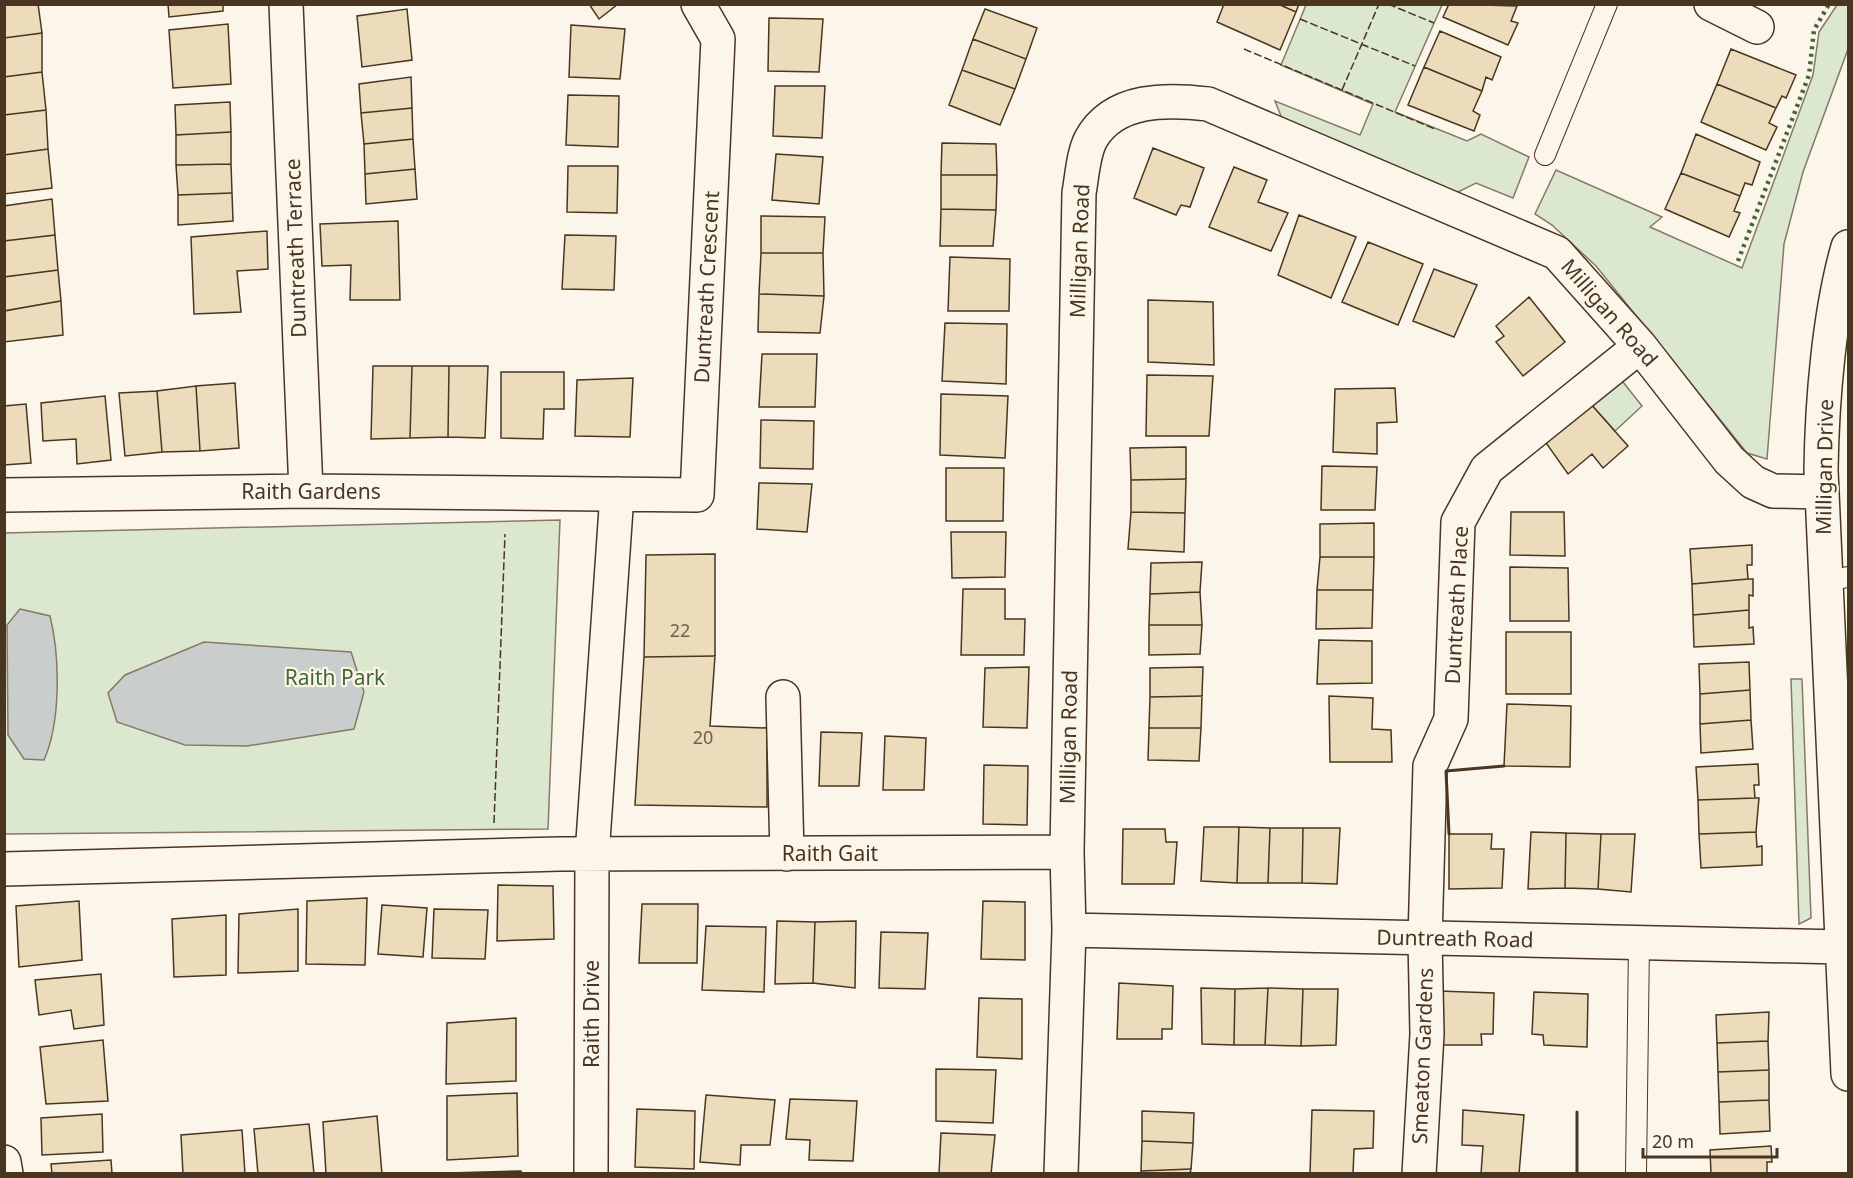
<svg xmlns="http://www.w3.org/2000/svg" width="1853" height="1178" font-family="'Noto Sans',sans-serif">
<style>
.green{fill:#dce7d0;stroke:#887966;stroke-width:1.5}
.water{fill:#c9cecd;stroke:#887966;stroke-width:1.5}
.building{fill:#ecdcbc;stroke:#4a3520;stroke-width:1.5}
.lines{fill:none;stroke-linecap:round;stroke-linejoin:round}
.lane-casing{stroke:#4a3520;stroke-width:22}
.street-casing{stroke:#4a3520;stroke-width:36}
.lane{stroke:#fbf6e9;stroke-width:20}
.street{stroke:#fbf6e9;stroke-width:33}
.hedge{stroke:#436837;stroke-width:4.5;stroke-dasharray:3 4.5;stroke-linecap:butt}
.fence{stroke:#4a3520;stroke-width:1.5;stroke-dasharray:8 3;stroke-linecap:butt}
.wall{stroke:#4a3520;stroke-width:3}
.labels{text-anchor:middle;stroke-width:4.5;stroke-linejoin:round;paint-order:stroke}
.number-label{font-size:18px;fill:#725f47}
.street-label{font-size:21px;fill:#4a3520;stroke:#fbf6e9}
.park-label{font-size:21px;fill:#436837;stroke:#fbf6e9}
</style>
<rect width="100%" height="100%" fill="#fbf6e9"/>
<path class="green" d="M1306 5H1442L1395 112 1467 141 1481 134 1529 157 1513 198 1476 183 1450 196 1285 126 1275 101 1360 135 1373 104 1281 65Z
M1837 5H1848V49L1803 172 1784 244 1767 459 1747 453 1596 266 1552 225 1535 214 1556 170 1662 217 1650 227 1742 268 1813 75 1819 32Z
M1623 382 1642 406 1615 431 1589 402 1612 383Z
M560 520 548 829 5 834 4 533Z
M1791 679H1802L1811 918 1799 924Z"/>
<path class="water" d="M20 609 50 616C60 656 61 722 44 760L24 759 8 735 7 625Z
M204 642 351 652 364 692 354 729 247 746 185 745 117 722 108 693 125 675Z"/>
<path class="building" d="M4 4H38L42 33 4 38Z
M168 4H223V11L169 17Z
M589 4H618L599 19Z
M1224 4H1278L1296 12 1280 50 1217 22Z
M1278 4H1299L1296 12Z
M1449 4 1517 6 1511 21 1518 23 1508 45 1443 17Z
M407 9 412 60 362 67 357 16Z
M985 9 1037 28 1026 59 973 39Z
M769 18 823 19 819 72 768 71Z
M228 24 231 84 173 88 169 30Z
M571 25 625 29 620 79 569 77Z
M1440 31 1501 57 1492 80 1486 77 1482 91 1424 67Z
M42 33V72L4 77V38Z
M973 39 1026 59 1015 89 962 70Z
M1731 49 1796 75 1786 98 1782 96 1776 108 1717 84Z
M1424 67 1482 91 1473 111 1480 115 1474 131 1408 105Z
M962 70 1015 89 1000 125 949 105Z
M42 72 46 110 4 115V77Z
M411 77 412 108 361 113 359 84Z
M1717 84 1776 108 1769 123 1777 127 1766 150 1701 122Z
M775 86H825L822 138 773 136Z
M568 95 619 96 618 147 566 145Z
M230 102 231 132 176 135 175 105Z
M412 108 413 139 364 144 361 113Z
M46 110 48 149 4 155V115Z
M231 132V164L176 165V135Z
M1696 134 1760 162 1752 185 1745 183 1740 196 1681 173Z
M413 139 415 169 365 174 364 144Z
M942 143 996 144 997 175H941Z
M1153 148 1204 168 1190 207 1181 205 1176 215 1134 198Z
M48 149 52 188 4 194V155Z
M776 154 823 157 819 204 772 200Z
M231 164 232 193 178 195 176 165Z
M568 166H618L617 213 567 212Z
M1234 167 1267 180 1258 202 1288 213 1271 251 1209 227Z
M415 169 417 199 366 204 365 174Z
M1681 173 1740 196 1734 211 1740 213 1729 237 1665 209Z
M941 175H997L996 210 941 209Z
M232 193 233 221 178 225V195Z
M52 199 55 235 4 241V206Z
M941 209 996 210 993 246H940Z
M1299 215 1356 237 1331 298 1278 275Z
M761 216 825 217 823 253H761Z
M398 221 400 300H350L351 265 322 266 320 224Z
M267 231 268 269 237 271 241 312 194 314 191 237Z
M55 235 58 270 4 277V241Z
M565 235 616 236 614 290 562 289Z
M1368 242 1423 264 1398 325 1342 302Z
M761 253H823L824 296 759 294Z
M950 257 1010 259 1009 311H948Z
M1434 269 1477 285 1454 337 1413 321Z
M58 270 61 301 4 311V277Z
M759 294 824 296 820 333 758 332Z
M1529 297 1565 342 1523 376 1496 342 1504 336 1496 326Z
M1148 300 1213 302 1214 365 1148 362Z
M61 301 63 335 4 342V311Z
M945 323 1007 324 1006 384 942 381Z
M762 354H817L815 407H759Z
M373 366H412L410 438 371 439Z
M412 366H449L448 437 410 438Z
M449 366H488L485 438 448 437Z
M501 372H564V409H544L543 439 501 438Z
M1147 375 1213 376 1209 436H1146Z
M633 378 630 437 575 436 577 380Z
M235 383 239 448 200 451 196 386Z
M196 386 200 451 162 452 157 391Z
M1395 388 1397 422 1377 423V454L1333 452 1335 389Z
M157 391 162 452 125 456 119 393Z
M941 394 1008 396 1005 458 940 455Z
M105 396 111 460 77 464 76 439 43 441 41 403Z
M1589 402 1628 446 1603 468 1592 454 1568 474 1544 440Z
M26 404 31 463 4 465V406Z
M761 420 814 421 813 469 760 468Z
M1186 447V479L1131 480 1130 448Z
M1322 466 1377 467 1375 510H1321Z
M946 468H1004L1003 521H946Z
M1186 479 1185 513 1131 512V480Z
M759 483 812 484 807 532 757 529Z
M1131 512 1185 513 1184 552 1128 549Z
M1511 512H1564L1565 556 1510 555Z
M1374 523V557H1320V524Z
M951 532H1006L1005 577 952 578Z
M1752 545V565H1747L1748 579 1692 584 1690 549Z
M715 554V656L644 657 646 555Z
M1320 557H1374L1373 590H1317Z
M1202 562 1200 592 1150 594 1151 563Z
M1510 567 1568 568 1569 621H1510Z
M1748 579H1753V596L1749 595V610L1693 615 1692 584Z
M963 589H1005V619H1025L1024 655H961Z
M1317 590H1373L1372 628 1316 629Z
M1200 592 1202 625H1149L1150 594Z
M1749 610V628L1753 627 1754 644 1694 647 1693 615Z
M1149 625H1202L1200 654 1149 655Z
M1506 632H1571V694H1506Z
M1319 640 1372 641V683L1317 684Z
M715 656 710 726 767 728V807L635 805 644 657Z
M1749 662 1750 690 1700 694 1699 664Z
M1029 667 1027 728 983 727 985 668Z
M1203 667 1202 696 1150 697V668Z
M1750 690 1751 720 1700 724V694Z
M1202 696 1201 728H1149L1150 697Z
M1329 696 1373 698 1372 729 1391 730 1392 762H1330Z
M1507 704 1571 706 1570 767 1504 766Z
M1751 720 1753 749 1701 753 1700 724Z
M1149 728H1201L1199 761 1148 760Z
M821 732 862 733 859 786H819Z
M885 736 926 738 924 790H883Z
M1758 764 1759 785H1754L1755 798 1698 800 1696 767Z
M984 765 1028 766 1027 825 983 824Z
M1755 798H1759L1756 832 1699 834 1698 800Z
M1204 827H1239L1237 883 1201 881Z
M1239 827 1270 828 1268 883H1237Z
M1270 828H1303L1302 883H1268Z
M1303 828H1340L1337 884 1302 883Z
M1123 829H1165L1166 842H1177L1174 884H1122Z
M1531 832 1566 833 1565 888 1528 889Z
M1756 832 1757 847 1762 846V865L1701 868 1699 834Z
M1566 833 1601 834 1598 889 1565 888Z
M1449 834H1492L1491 849H1504L1502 888 1449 889Z
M1601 834H1635L1631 892 1598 889Z
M498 885 553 886 554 939 497 941Z
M367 898 365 965 306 964 307 901Z
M79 901 82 960 19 967 16 906Z
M983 901 1025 902V960L981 959Z
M642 904H698L697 963H639Z
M382 905 427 908 423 957 378 954Z
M298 909V971L238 973 239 914Z
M434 909 488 910 485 959 432 958Z
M226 915V975L174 977 172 919Z
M777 921 815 922 813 983 775 984Z
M856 921 855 988 813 983 815 922Z
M706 926 766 927 764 992 702 990Z
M881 932 928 933 925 989 879 988Z
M101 974 104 1025 74 1029 71 1010 39 1015 35 980Z
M1119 983 1173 986 1172 1029H1162V1039H1117Z
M1201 988 1235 989 1234 1045 1202 1044Z
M1268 988 1303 989 1301 1046 1265 1045Z
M1268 988 1265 1045H1234L1235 989Z
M1303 989H1338L1336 1045 1301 1046Z
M1439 991 1494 993 1493 1034H1481L1482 1045H1438Z
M1534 992 1588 994 1587 1047 1544 1045 1543 1035 1532 1034Z
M979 998 1022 999V1059L977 1057Z
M1769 1012 1768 1041 1717 1043 1716 1015Z
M516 1018V1081L446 1084 447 1023Z
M103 1040 108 1101 46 1104 40 1047Z
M1768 1041 1769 1070 1718 1072 1717 1043Z
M936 1069 996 1070 993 1123 936 1121Z
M1769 1070V1100L1719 1102 1718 1072Z
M517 1093 518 1156 447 1160V1096Z
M706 1095 775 1100 770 1145H741L740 1165 700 1162Z
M790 1099 857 1101 853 1161 809 1160 810 1140 786 1139Z
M1769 1100 1770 1131 1720 1134 1719 1102Z
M637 1109 695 1111 694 1169 635 1167Z
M1312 1110 1374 1111 1373 1148 1354 1149 1353 1174H1310Z
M1463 1110 1524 1115 1519 1174H1481L1483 1146 1462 1145Z
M1142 1111 1194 1113 1193 1143 1142 1141Z
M102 1114 103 1152 42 1155 41 1118Z
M377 1116 382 1174H326L323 1122Z
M309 1124 314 1174H258L254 1129Z
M242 1130 245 1174H183L181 1135Z
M941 1133 995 1135 991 1174H939Z
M1142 1141 1193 1143 1191 1169 1141 1171Z
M1771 1146 1772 1162H1767V1174H1711L1710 1150Z
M111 1160 112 1174H52L51 1164Z
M1191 1169 1190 1174H1141V1171Z
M521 1171V1174L448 1173Z"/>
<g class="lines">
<defs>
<path id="lane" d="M1545 155 1607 4
M1826 581 1848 577
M1636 1174 1639 943"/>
<path id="street" d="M286 4 306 491
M1711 4 1757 27
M1848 247C1829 313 1822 402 1821 470L1848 1074
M4 495 306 491 697 495 718 39 698 4
M783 697 787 854
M4 869 559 854 1067 852
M1069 930 1841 947
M4 1162 6 1174
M591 1174 592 855 617 494
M1061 1174 1069 930 1067 852 1079 193C1082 177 1083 154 1091 139 1114 98 1167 99 1208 104L1557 253 1640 346 1729 460 1753 482 1773 491 1822 492
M1419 1174 1427 1034 1425 939 1430 766 1451 719 1458 522 1487 469 1640 346"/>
</defs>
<use href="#lane" class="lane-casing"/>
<use href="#street" class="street-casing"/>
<use href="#lane" class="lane"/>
<use href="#street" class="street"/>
<path class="hedge" d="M1738 261 1809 75 1814 30 1829 4"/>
<path class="fence" d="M1388 4 1434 23
M1300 19 1415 66
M1244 49 1435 129
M1342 90 1379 4
M494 823 505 534"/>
<path class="wall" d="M1449 834 1446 771 1504 766
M1577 1112V1174"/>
</g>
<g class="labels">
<g class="number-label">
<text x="680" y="637">22</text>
<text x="703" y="744">20</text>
</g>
<g class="street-label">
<text transform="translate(296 248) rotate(-92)" y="7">Duntreath Terrace</text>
<text transform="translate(1080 251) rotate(-88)" y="7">Milligan Road</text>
<text transform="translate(707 287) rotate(-87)" y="7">Duntreath Crescent</text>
<text transform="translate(1609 313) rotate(49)" y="7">Milligan Road</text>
<text transform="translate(1825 467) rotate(-89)" y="7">Milligan Drive</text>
<text x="311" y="499">Raith Gardens</text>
<text transform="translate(1457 605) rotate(-87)" y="7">Duntreath Place</text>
<text transform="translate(1069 737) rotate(-89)" y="7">Milligan Road</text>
<text x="830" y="861">Raith Gait</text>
<text transform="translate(1455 939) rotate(1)" y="7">Duntreath Road</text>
<text transform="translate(592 1014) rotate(-90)" y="7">Raith Drive</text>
<text transform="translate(1423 1056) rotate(-88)" y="7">Smeaton Gardens</text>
</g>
<g class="park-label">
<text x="335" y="685">Raith Park</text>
</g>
</g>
<rect width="1853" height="1178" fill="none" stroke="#4a3520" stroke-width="12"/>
<path d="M1643 1148v9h134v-9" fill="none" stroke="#4a3520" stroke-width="3"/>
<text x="1652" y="1148" font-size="18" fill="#4a3520" stroke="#fbf6e9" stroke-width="4.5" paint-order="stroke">20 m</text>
</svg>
